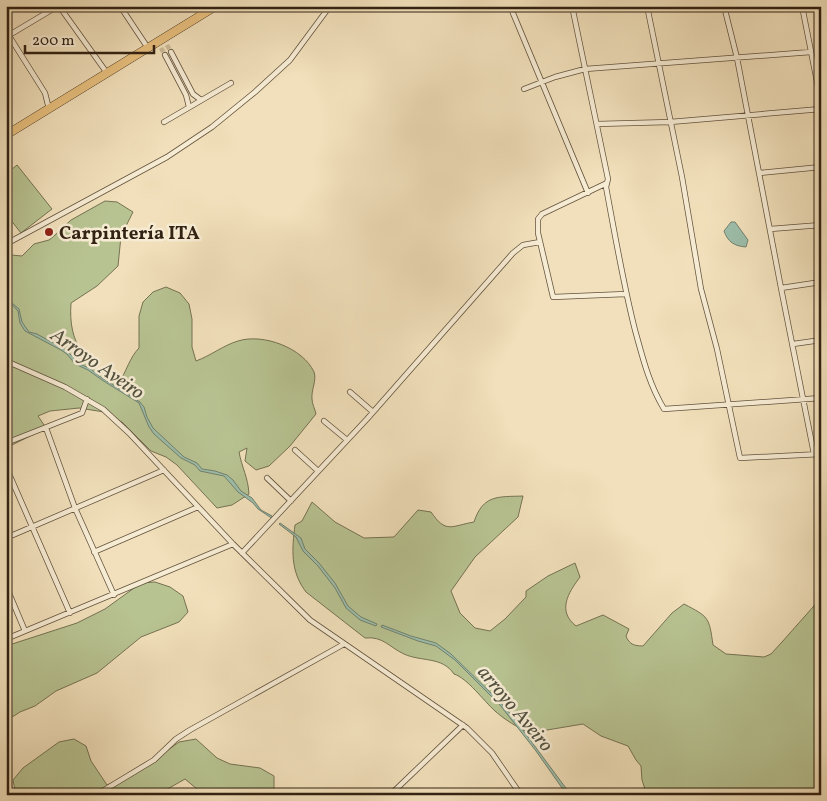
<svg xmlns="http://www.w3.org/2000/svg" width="827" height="801" font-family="Vollkorn,serif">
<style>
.green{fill:#b8c392;stroke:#757252}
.water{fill:#9cbeaa;stroke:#72806e}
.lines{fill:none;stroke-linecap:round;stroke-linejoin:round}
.street-tunnel{stroke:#cbba99;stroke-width:4.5;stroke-dasharray:4.5 2;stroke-linecap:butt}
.street-casing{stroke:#62523d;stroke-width:6}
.primary-casing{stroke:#322213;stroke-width:9}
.street{stroke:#f6ebd3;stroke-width:4.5}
.primary{stroke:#e8c07e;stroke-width:8}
.poi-dot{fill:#8f2418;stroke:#f6ebd3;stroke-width:2}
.labels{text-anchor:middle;stroke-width:5;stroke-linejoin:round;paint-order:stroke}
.poi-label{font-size:19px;font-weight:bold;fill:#322213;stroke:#f6ebd3;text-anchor:start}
.water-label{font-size:20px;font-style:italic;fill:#525140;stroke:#f6ebd3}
</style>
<rect width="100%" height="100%" fill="#f1e0bb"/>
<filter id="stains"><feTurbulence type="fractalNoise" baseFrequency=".004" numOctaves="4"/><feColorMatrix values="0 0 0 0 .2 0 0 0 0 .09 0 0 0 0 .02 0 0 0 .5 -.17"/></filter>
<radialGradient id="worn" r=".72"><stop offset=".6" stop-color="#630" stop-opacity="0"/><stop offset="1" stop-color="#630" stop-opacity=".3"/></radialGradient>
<path class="green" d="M17 165 52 209 21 233 6 214V174Z
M105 201 117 202 133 212 121 236 118 266 97 286 71 303C68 344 85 363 119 383 126 372 130 357 139 348V316L143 302 153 292 166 287 180 293 189 304 192 319V347L196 361C210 356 224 345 238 341 263 333 303 348 314 372 317 380 311 390 312 399 312 404 315 409 316 414L290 446 269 466 256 470 245 461 247 448 239 452C242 468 248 477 249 494L232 505 217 508 177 465 166 457 151 451 122 422 109 417 104 412 79 408 50 411 38 416 46 428 6 448V257L11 255 22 256 34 244 49 240 54 236 71 220Z
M523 496 518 517 475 557 451 591 460 613 475 628 490 631 505 619 526 597V591L548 576 575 563 580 577C568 593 557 611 576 626L603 615 629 629 626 636C629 644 634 646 643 646L672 613 684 604C709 617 709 617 713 645L726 654 764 657 771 654 782 642 821 598V795H647L642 780 641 766 636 760 628 746 601 736 583 724 529 733C517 727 505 720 495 711 484 701 467 678 454 674 442 656 421 662 404 654 389 647 383 636 365 638L306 592C290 571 292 549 295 525L302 521 312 502 335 522 364 538 394 537 418 510 431 512C446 534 451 526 474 522 483 494 499 497 523 496Z
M155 582 170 587 183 596 188 612 179 622 141 637 97 673 56 691 35 706 20 712 6 721V646L77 623 105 609 141 583Z
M74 739 86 746 91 761 107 785 141 770 179 742 196 739 217 758 230 764 260 768 274 776V790L272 795H200L197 789 185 779 157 795H16L13 780 23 768 59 742Z"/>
<path class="water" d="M731 222H735L748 240 746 247C734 246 728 242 724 231Z
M6 298 19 309 22 322 29 332 37 334 66 350 80 364 91 369 99 376 140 402 144 407 147 417 153 428 184 457 197 463 202 469 215 471 227 475 233 480 241 491 252 498 261 510 272 516 273 519 258 509 253 503 238 492 224 476 200 471 195 465 181 458 154 434 149 427 139 403 102 380 88 370 75 364 67 354 61 350 25 331 20 323 18 311Z
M280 523 301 538 305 549 319 563 335 583 348 606 361 617 377 624 376 626 360 620 346 608 335 588 318 566 303 551 296 537 279 524Z
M382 625 411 636 436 643 451 654 500 702 514 718 571 795H567L536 751 500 705 455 660 436 646 418 641 381 627Z"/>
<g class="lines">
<path class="street-tunnel" d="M167 45 171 52
M161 48 165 55"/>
<defs>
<path id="street" d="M59 6 107 73
M120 6 148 48
M510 6 588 193
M572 6 608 179 606 187C615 235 623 283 635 330 643 359 649 384 664 409L821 398
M647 6 682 177 701 289 717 349 740 458 821 454
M724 6 737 58 781 288 814 454
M802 6 821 102
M512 11 525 6
M6 31 45 93 49 109
M6 37 58 6
M171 52 193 94 201 100
M165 55 186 95 189 107
M524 89 555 77 585 69 811 52
M164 122 231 83
M597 124 670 122 821 109
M759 173 821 167
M607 183 542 214 538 219V233L553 297 626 294
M770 229 821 225
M6 244 167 157 212 127 255 92 290 60 330 6
M781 288 821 282
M793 344 821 340
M6 361 65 387 103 409 129 433 233 544 310 620 467 728 492 753 521 795
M350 392 373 412
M324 421 347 440
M46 428 75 508 114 595
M6 443 82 413 87 399
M295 450 318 471
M6 467 70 613
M267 478 291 501
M6 538 164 470
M94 552 198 507
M242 553 367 419 513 253 523 245 540 242
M6 586 25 631
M6 639 233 544
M96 795 154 760 176 739 190 730 344 644
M390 795 463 725"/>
<path id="primary" d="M6 135 216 6"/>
</defs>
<use href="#street" class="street-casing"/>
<use href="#primary" class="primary-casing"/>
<use href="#street" class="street"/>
<use href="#primary" class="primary"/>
</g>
<circle class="poi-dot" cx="49" cy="232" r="5"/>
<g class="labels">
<g class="poi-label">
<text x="59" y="239">Carpintería ITA</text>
</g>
<g class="water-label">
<text transform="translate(98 363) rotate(35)" y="7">Arroyo Aveiro</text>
<text transform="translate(516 708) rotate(50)" y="7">arroyo Aveiro</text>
</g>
</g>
<rect width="827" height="801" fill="none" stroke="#f1e0bb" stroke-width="25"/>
<rect x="8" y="8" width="812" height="786" fill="none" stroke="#322213" stroke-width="2.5"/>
<rect x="12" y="12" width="802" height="776" fill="none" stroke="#322213"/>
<path d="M25 45v8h129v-8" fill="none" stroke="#322213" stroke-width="2.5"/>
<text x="32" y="45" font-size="15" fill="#322213" stroke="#f6ebd3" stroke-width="4" paint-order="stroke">200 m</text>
<rect width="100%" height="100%" filter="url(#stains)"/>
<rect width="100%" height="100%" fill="url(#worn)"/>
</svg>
